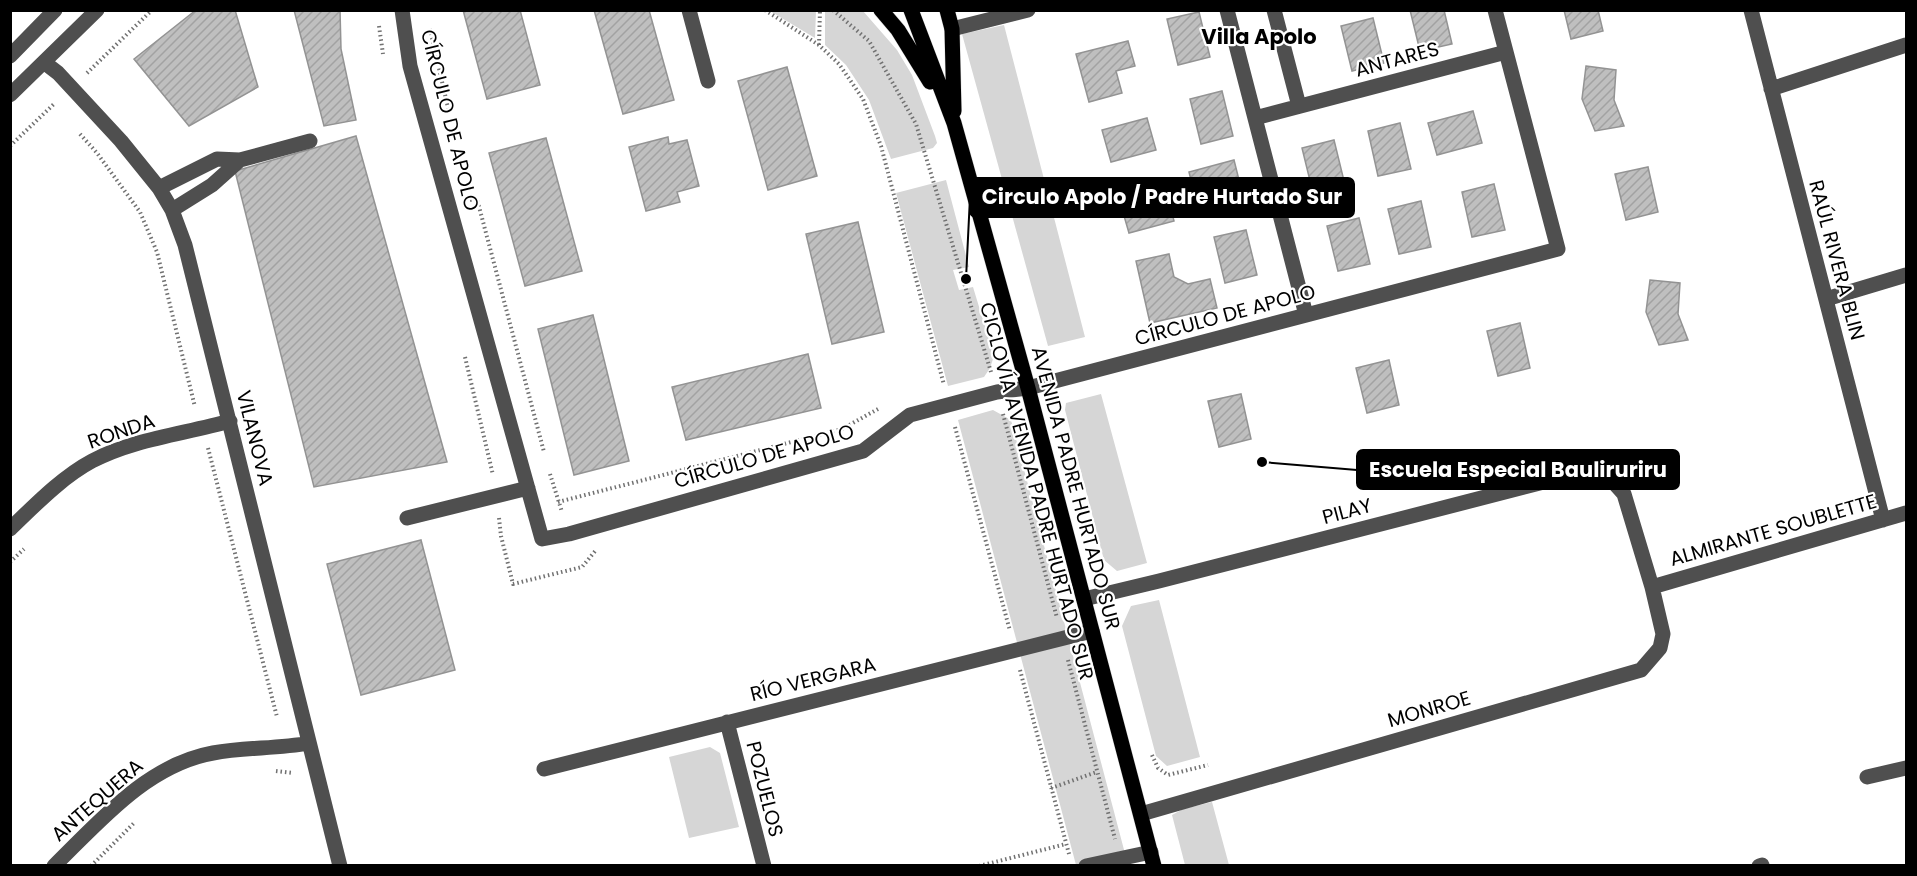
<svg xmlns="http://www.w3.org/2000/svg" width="1917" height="876" font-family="Poppins,sans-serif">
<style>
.green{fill:#d6d6d6}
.building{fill:url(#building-hatch);stroke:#939393;stroke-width:1.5}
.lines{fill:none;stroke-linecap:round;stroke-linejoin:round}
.major-casing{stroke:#dbdbdb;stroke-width:16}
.path{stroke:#717171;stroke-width:4;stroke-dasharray:1.5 3;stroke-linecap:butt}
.minor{stroke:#4f4f4f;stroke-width:15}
.major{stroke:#000;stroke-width:15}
.labels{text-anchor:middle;stroke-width:4.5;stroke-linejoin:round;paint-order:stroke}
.street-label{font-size:20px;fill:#000;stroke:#fff}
.neighbourhood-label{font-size:21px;font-weight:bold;fill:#000;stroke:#fff}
.leader{fill:none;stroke:#000;stroke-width:2}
.callout-dot{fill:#000;stroke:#fff;stroke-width:2}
.callout{fill:#000;stroke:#000;stroke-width:2}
.callout-label{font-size:21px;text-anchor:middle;font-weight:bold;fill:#fff}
</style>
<defs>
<pattern id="building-hatch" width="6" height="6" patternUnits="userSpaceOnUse" patternTransform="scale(1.5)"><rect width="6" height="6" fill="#bfbfbf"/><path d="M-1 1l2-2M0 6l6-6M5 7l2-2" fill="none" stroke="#a2a2a2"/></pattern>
</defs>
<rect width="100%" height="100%" fill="#fff"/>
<path class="green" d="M770 11H816L815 38Z
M825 11H863L897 50 912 75 935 136 937 143 933 148 891 159 869 100 846 65 825 45Z
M1004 25 1085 337 1048 346 962 34Z
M946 180 969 267 953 270 959 290 973 287 994 356 990 368 984 377 948 386 896 193Z
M1101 394 1147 563 1117 571 1104 560 1065 410 1066 403Z
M993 410 1011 420 1128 865H1076L958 420Z
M1159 600 1200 757 1167 766 1156 756 1122 626 1131 606Z
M710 747 720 753 739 827 689 838 669 757Z
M1212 802 1229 865H1185L1172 815 1183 809Z"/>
<path class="building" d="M196 10H235L258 87 189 126 134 59Z
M294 10H340L341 49 356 120 324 126Z
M463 10H520L540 85 487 99Z
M594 10H649L674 100 623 114Z
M1410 10H1444L1452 44 1420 51Z
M1564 10H1598L1603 31 1571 39Z
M1199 12 1210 57 1178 65 1167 19Z
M1373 18 1384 63 1352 71 1341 26Z
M1128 41 1135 66 1116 71 1122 93 1089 102 1076 54Z
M1586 66 1616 70 1614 100 1624 126 1595 131 1582 99Z
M787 67 817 176 768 190 738 81Z
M1222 91 1233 136 1201 144 1190 99Z
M1473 111 1482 143 1437 155 1428 123Z
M1147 118 1156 150 1111 162 1102 130Z
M1400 123 1411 169 1378 176 1368 131Z
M356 136 447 462 314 487 235 171Z
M668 137 669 144 687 140 699 186 677 192 680 202 646 211 629 147Z
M546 138 582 271 525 286 489 153Z
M1334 140 1345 185 1313 193 1302 148Z
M1234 160 1242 192 1197 204 1189 172Z
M1648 167 1658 212 1626 220 1615 174Z
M1494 184 1505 230 1472 237 1462 192Z
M1166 189 1174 221 1129 233 1120 202Z
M1421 201 1431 247 1399 254 1388 209Z
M1359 218 1370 264 1338 271 1327 226Z
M858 222 884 332 832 344 806 234Z
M1246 230 1257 275 1225 283 1214 237Z
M1169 254 1174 277 1188 284 1210 279 1217 308 1150 323 1136 261Z
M1650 280 1680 283 1678 314 1688 340 1659 345 1646 312Z
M593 315 629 461 574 475 538 329Z
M1520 323 1530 368 1498 376 1487 331Z
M808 354 821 408 686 440 672 387Z
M1389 360 1399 405 1367 413 1356 368Z
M1241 394 1251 439 1219 447 1208 401Z
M421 540 455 670 361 695 327 564Z"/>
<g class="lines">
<defs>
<path id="major" d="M881 10 898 30 930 82
M911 10 954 123 1028 388 1154 866
M947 10 952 29 954 111"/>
</defs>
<use href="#major" class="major-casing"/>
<path class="path" d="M765 10 819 45 839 64 863 99 881 146 944 385
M833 10 869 41 916 124 991 372
M379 26 383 54
M430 29 449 112
M819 45 820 10
M87 73 152 10
M80 134 97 153 140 212 157 252 195 407
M10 146 55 103
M470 200 477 199 544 452
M465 357 493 475
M1003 414 1057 618
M955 427 1010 631
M208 448 277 717
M550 474 562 512
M558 502 842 429 878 409
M499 518 501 536 513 584 582 567 596 550
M10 562 24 549
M1068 660 1115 839
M1020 670 1069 854
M1152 755 1158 768 1168 775 1208 765
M276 771 293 773
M1051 788 1097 772
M91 866 134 823
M979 866 1066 844"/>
<path class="minor" d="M402 10 410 66 542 539 569 534 863 451 910 415 997 392 1028 388 1558 249 1495 10
M689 10 708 81
M1227 10 1306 315
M1274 10 1299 106
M1751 10 1883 520
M952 29 1028 10
M10 56 55 10
M45 63 58 73 121 141 159 188 172 210 185 245 340 866
M1771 89 1906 45
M10 95 97 10
M1255 118 1506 52
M159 188 217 159 240 160 310 141
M172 210 212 185 240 160
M1826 299 1906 275
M407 518 528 488
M10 529C35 505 62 477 92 461 134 439 184 434 230 421
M1652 587 1906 513
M1084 599 1159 581 1575 474 1607 475 1624 494 1652 587 1663 634 1660 648 1641 670 1141 814
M727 722 764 866
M544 769 1092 631
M1867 777 1906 768
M54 866C100 821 147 765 213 753 245 747 277 749 309 743
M1086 866 1151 852
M1759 866 1762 865"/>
<use href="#major" class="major"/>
</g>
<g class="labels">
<g class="street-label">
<text transform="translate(1397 59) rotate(-15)" y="7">ANTARES</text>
<text transform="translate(450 120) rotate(76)" y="7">CÍRCULO DE APOLO</text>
<text transform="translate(1837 260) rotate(75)" y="7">RAÚL RIVERA BLIN</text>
<text transform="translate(1225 315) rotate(-15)" y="7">CÍRCULO DE APOLO</text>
<text transform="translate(121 431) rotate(-19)" y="7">RONDA</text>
<text transform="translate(255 438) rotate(76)" y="7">VILANOVA</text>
<text transform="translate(764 456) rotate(-16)" y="7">CÍRCULO DE APOLO</text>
<text transform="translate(1076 488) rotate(75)" y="7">AVENIDA PADRE HURTADO SUR</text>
<text transform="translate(1037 491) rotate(75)" y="7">CICLOVÍA AVENIDA PADRE HURTADO SUR</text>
<text transform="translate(1347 511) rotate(-15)" y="7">PILAY</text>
<text transform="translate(1773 530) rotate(-16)" y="7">ALMIRANTE SOUBLETTE</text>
<text transform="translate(813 679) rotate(-14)" y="7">RÍO VERGARA</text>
<text transform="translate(1429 709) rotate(-16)" y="7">MONROE</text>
<text transform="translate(765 789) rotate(76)" y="7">POZUELOS</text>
<text transform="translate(97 800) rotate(-41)" y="7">ANTEQUERA</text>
</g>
<g class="neighbourhood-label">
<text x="1259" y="44">Villa Apolo</text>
</g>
</g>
<path class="leader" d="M966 279L970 197M1262 462L1357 470"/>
<g class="callout-dot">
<circle cx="966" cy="279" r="6"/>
<circle cx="1262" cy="462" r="6"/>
</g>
<g class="callout">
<rect x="970" y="178" width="384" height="39" rx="6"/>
<rect x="1357" y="450" width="322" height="39" rx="6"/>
</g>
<g class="callout-label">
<text x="1162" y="204">Circulo Apolo / Padre Hurtado Sur</text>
<text x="1518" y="477">Escuela Especial Bauliruriru</text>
</g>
<rect width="1917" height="876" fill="none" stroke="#000000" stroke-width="24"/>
</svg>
